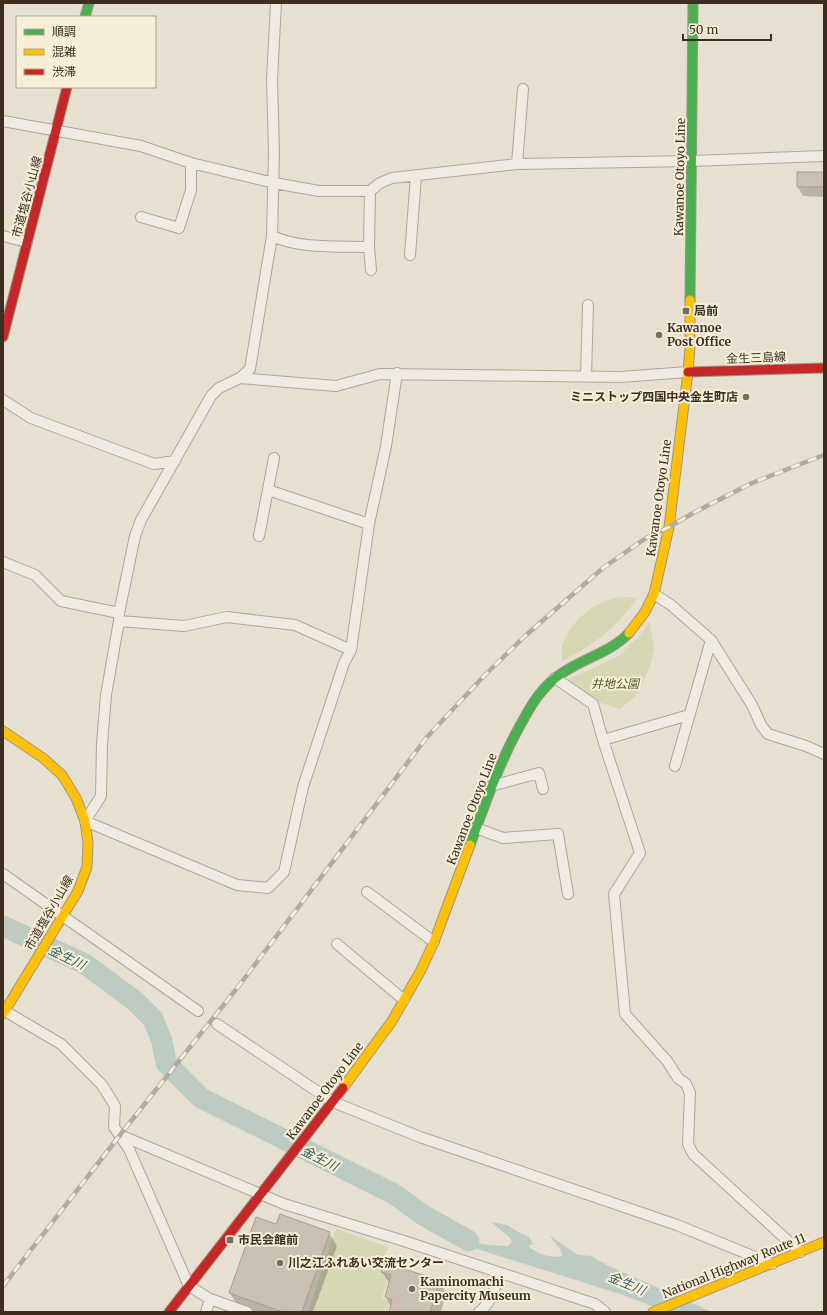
<svg xmlns="http://www.w3.org/2000/svg" width="827" height="1315" font-family="Merriweather,'Noto Sans JP',serif">
<style>
.green{fill:#d6d7b3}
.water{fill:#bcccc2}
.shadow{fill:#0003}
.lines{fill:none;stroke-linecap:round;stroke-linejoin:round}
.river{stroke:#bcccc2;stroke-width:21}
.building{fill:#cbbfb2;stroke:#a89c90}
.street-casing{stroke:#ada599;stroke-width:12}
.fast-casing{stroke:#9c958a;stroke-width:11}
.slow-casing{stroke:#9c958a;stroke-width:11}
.jam-casing{stroke:#9c958a;stroke-width:11}
.street{stroke:#efebe3;stroke-width:10}
.fast{stroke:#4caf50;stroke-width:9}
.slow{stroke:#ffc107;stroke-width:9}
.jam{stroke:#c62828;stroke-width:9}
.rail-casing{stroke:#afaaa2;stroke-width:4.5}
.rail{stroke:#f7eed8;stroke-width:3;stroke-dasharray:9;stroke-linecap:butt}
.poi-dot{fill:#786c5e;stroke:#f7eed8;stroke-width:1.5}
.labels{text-anchor:middle;stroke-width:4;stroke-linejoin:round;paint-order:stroke}
.street-label{font-size:12px;fill:#3d2e20;stroke:#f7eed8}
.poi-label{font-size:12px;font-weight:bold;fill:#3d2e20;stroke:#f7eed8;text-anchor:start}
.park-label{font-size:12px;font-style:italic;fill:#4d5a26;stroke:#f7eed8}
.water-label{font-size:13px;font-style:italic;fill:#2f5d5a;stroke:#f7eed8}
</style>
<rect width="100%" height="100%" fill="#e7e0d1"/>
<path class="green" d="M631 597 637 599C615 628 595 645 562 661 562 656 561 650 562 646 570 622 592 603 616 598 621 597 626 597 631 597Z
M650 622 654 648 650 667 636 696 620 709 598 702 567 680 617 657 639 636Z
M336 1229 388 1247 380 1272 389 1276 382 1298 390 1301 387 1312H308Z"/>
<path class="water" d="M411 1211 476 1243 488 1245 508 1246 512 1242 509 1237 491 1222 507 1225 520 1233 529 1237 533 1244 528 1246C536 1253 551 1259 562 1256L561 1250 549 1235 578 1255 591 1256 607 1265 712 1312H668L620 1294 477 1249Z"/>
<path class="shadow" d="M824 173V197L803 196 798 187Z
M277 1226 329 1233 337 1246 313 1312H255L238 1306 230 1293Z
M382 1272 439 1281 446 1293 441 1312H390L391 1307 386 1297 390 1284Z"/>
<g class="lines">
<path class="river" d="M3 926 85 964 135 1001 153 1019 162 1041 166 1063 201 1098 394 1194 423 1215 469 1241"/>
</g>
<path class="building" d="M797 172H824V187H797Z
M280 1214 330 1232 302 1312H283L229 1293 256 1217 276 1224Z
M384 1263 440 1280 430 1312H389L392 1300 385 1297 391 1275 381 1272Z"/>
<g class="lines">
<defs>
<path id="street" d="M276 3 272 80 274 152 272 236 250 369 240 378 219 388 211 396 141 520 135 536 119 613V621L106 695 102 744 101 796 85 821 237 885 268 888 284 872 303 787 344 663 351 650 369 524 386 446 397 373
M3 121 141 146 191 163 274 183 319 191H370L380 183 392 178 517 164 692 161 824 156
M517 164 523 89
M370 191 369 247 371 270
M141 217 179 228 191 190V163
M3 236 27 242
M272 236C301 249 338 246 369 247
M410 255 416 176
M586 377 588 305
M240 378 336 386 380 374 620 377 688 372
M3 400 31 418 154 464 175 461
M268 490 369 524
M259 536 274 458
M3 562 35 575 61 601 119 613
M654 594 671 605 711 640 752 705 761 725 768 734 806 746 824 754
M119 621 184 626 227 617 295 625 351 650
M555 678 593 704 603 740 640 853 614 894 625 1014 667 1061 678 1078 686 1084 690 1093 688 1144 693 1154 800 1252
M603 740 689 715
M675 766 711 640
M491 786 539 773 543 789
M476 828 503 838 558 834 568 894
M3 874 198 1011
M367 892 434 942
M337 944 404 1000
M5 1011 61 1044 102 1085 115 1106 114 1127 129 1149 189 1286 210 1299 247 1312
M217 1024 333 1102 420 1137 677 1225 772 1264
M120 1135 284 1204 404 1241 595 1304 605 1312
M206 1312 210 1299
M479 1312C492 1302 495 1288 500 1273"/>
<path id="fast" d="M85 17 89 3
M690 300 693 3
M470 845C484 807 497 769 516 733 527 713 536 694 554 679 576 660 608 655 629 633"/>
<path id="slow" d="M629 633 645 612 654 594 669 527 688 372 690 347V300
M3 731 43 758 62 775 76 798 85 821 88 843 87 867 78 891 3 1014
M343 1088 392 1021 421 970 434 942 470 845
M653 1312 824 1242"/>
<path id="jam" d="M3 337 67 87
M688 372 824 368
M169 1312 343 1088"/>
</defs>
<use href="#street" class="street-casing"/>
<use href="#fast" class="fast-casing"/>
<use href="#slow" class="slow-casing"/>
<use href="#jam" class="jam-casing"/>
<use href="#street" class="street"/>
<use href="#fast" class="fast"/>
<use href="#slow" class="slow"/>
<use href="#jam" class="jam"/>
<defs>
<path id="rail" d="M3 1286 120 1135 241 983 427 737 484 676 525 636 603 568 646 538 669 527 695 512 752 483 824 455"/>
</defs>
<use href="#rail" class="rail-casing"/>
<use href="#rail" class="rail"/>
</g>
<g class="poi-dot">
<rect x="682" y="307" width="8" height="8" rx="2"/>
<circle cx="659" cy="335" r="4"/>
<circle cx="746" cy="397" r="4"/>
<rect x="226" y="1236" width="8" height="8" rx="2"/>
<circle cx="280" cy="1263" r="4"/>
<circle cx="412" cy="1289" r="4"/>
</g>
<g class="labels">
<g class="street-label">
<text transform="translate(680 177) rotate(-89)" y="4">Kawanoe Otoyo Line</text>
<text transform="translate(27 197) rotate(-75)" y="4">市道塩谷小山線</text>
<text transform="translate(756 358) rotate(-2)" y="4">金生三島線</text>
<text transform="translate(659 498) rotate(-82)" y="4">Kawanoe Otoyo Line</text>
<text transform="translate(472 809) rotate(-69)" y="4">Kawanoe Otoyo Line</text>
<text transform="translate(49 913) rotate(-60)" y="4">市道塩谷小山線</text>
<text transform="translate(325 1091) rotate(-53)" y="4">Kawanoe Otoyo Line</text>
<text transform="translate(734 1266) rotate(-22)" y="4">National Highway Route 11</text>
</g>
<g class="poi-label">
<text x="694" y="315">局前</text>
<text x="667" y="332">Kawanoe<tspan x="667" dy="14">Post Office</tspan></text>
<text x="738" y="401" text-anchor="end">ミニストップ四国中央金生町店</text>
<text x="238" y="1244">市民会館前</text>
<text x="288" y="1267">川之江ふれあい交流センター</text>
<text x="420" y="1286">Kaminomachi<tspan x="420" dy="14">Papercity Museum</tspan></text>
</g>
<g class="park-label">
<text x="615" y="688">井地公園</text>
</g>
<g class="water-label">
<text transform="translate(67 957) rotate(26)" y="5">金生川</text>
<text transform="translate(320 1158) rotate(27)" y="5">金生川</text>
<text transform="translate(627 1283) rotate(23)" y="5">金生川</text>
</g>
</g>
<rect width="827" height="1315" fill="none" stroke="#3d2e20" stroke-width="8"/>
<rect x="16" y="16" width="140" height="72" fill="#f7eed8" stroke="#ada18e"/>
<rect x="24" y="29" width="20" height="6" fill="#4caf50" stroke="#ada18e"/>
<text x="52" y="36" font-size="12" fill="#3d2e20">順調</text>
<rect x="24" y="49" width="20" height="6" fill="#ffc107" stroke="#ada18e"/>
<text x="52" y="56" font-size="12" fill="#3d2e20">混雑</text>
<rect x="24" y="69" width="20" height="6" fill="#c62828" stroke="#ada18e"/>
<text x="52" y="76" font-size="12" fill="#3d2e20">渋滞</text>
<path d="M683 34v6h88v-6" fill="none" stroke="#3d2e20" stroke-width="2"/>
<text x="689" y="34" font-size="12" fill="#3d2e20" stroke="#f7eed8" stroke-width="3" paint-order="stroke">50 m</text>
</svg>
